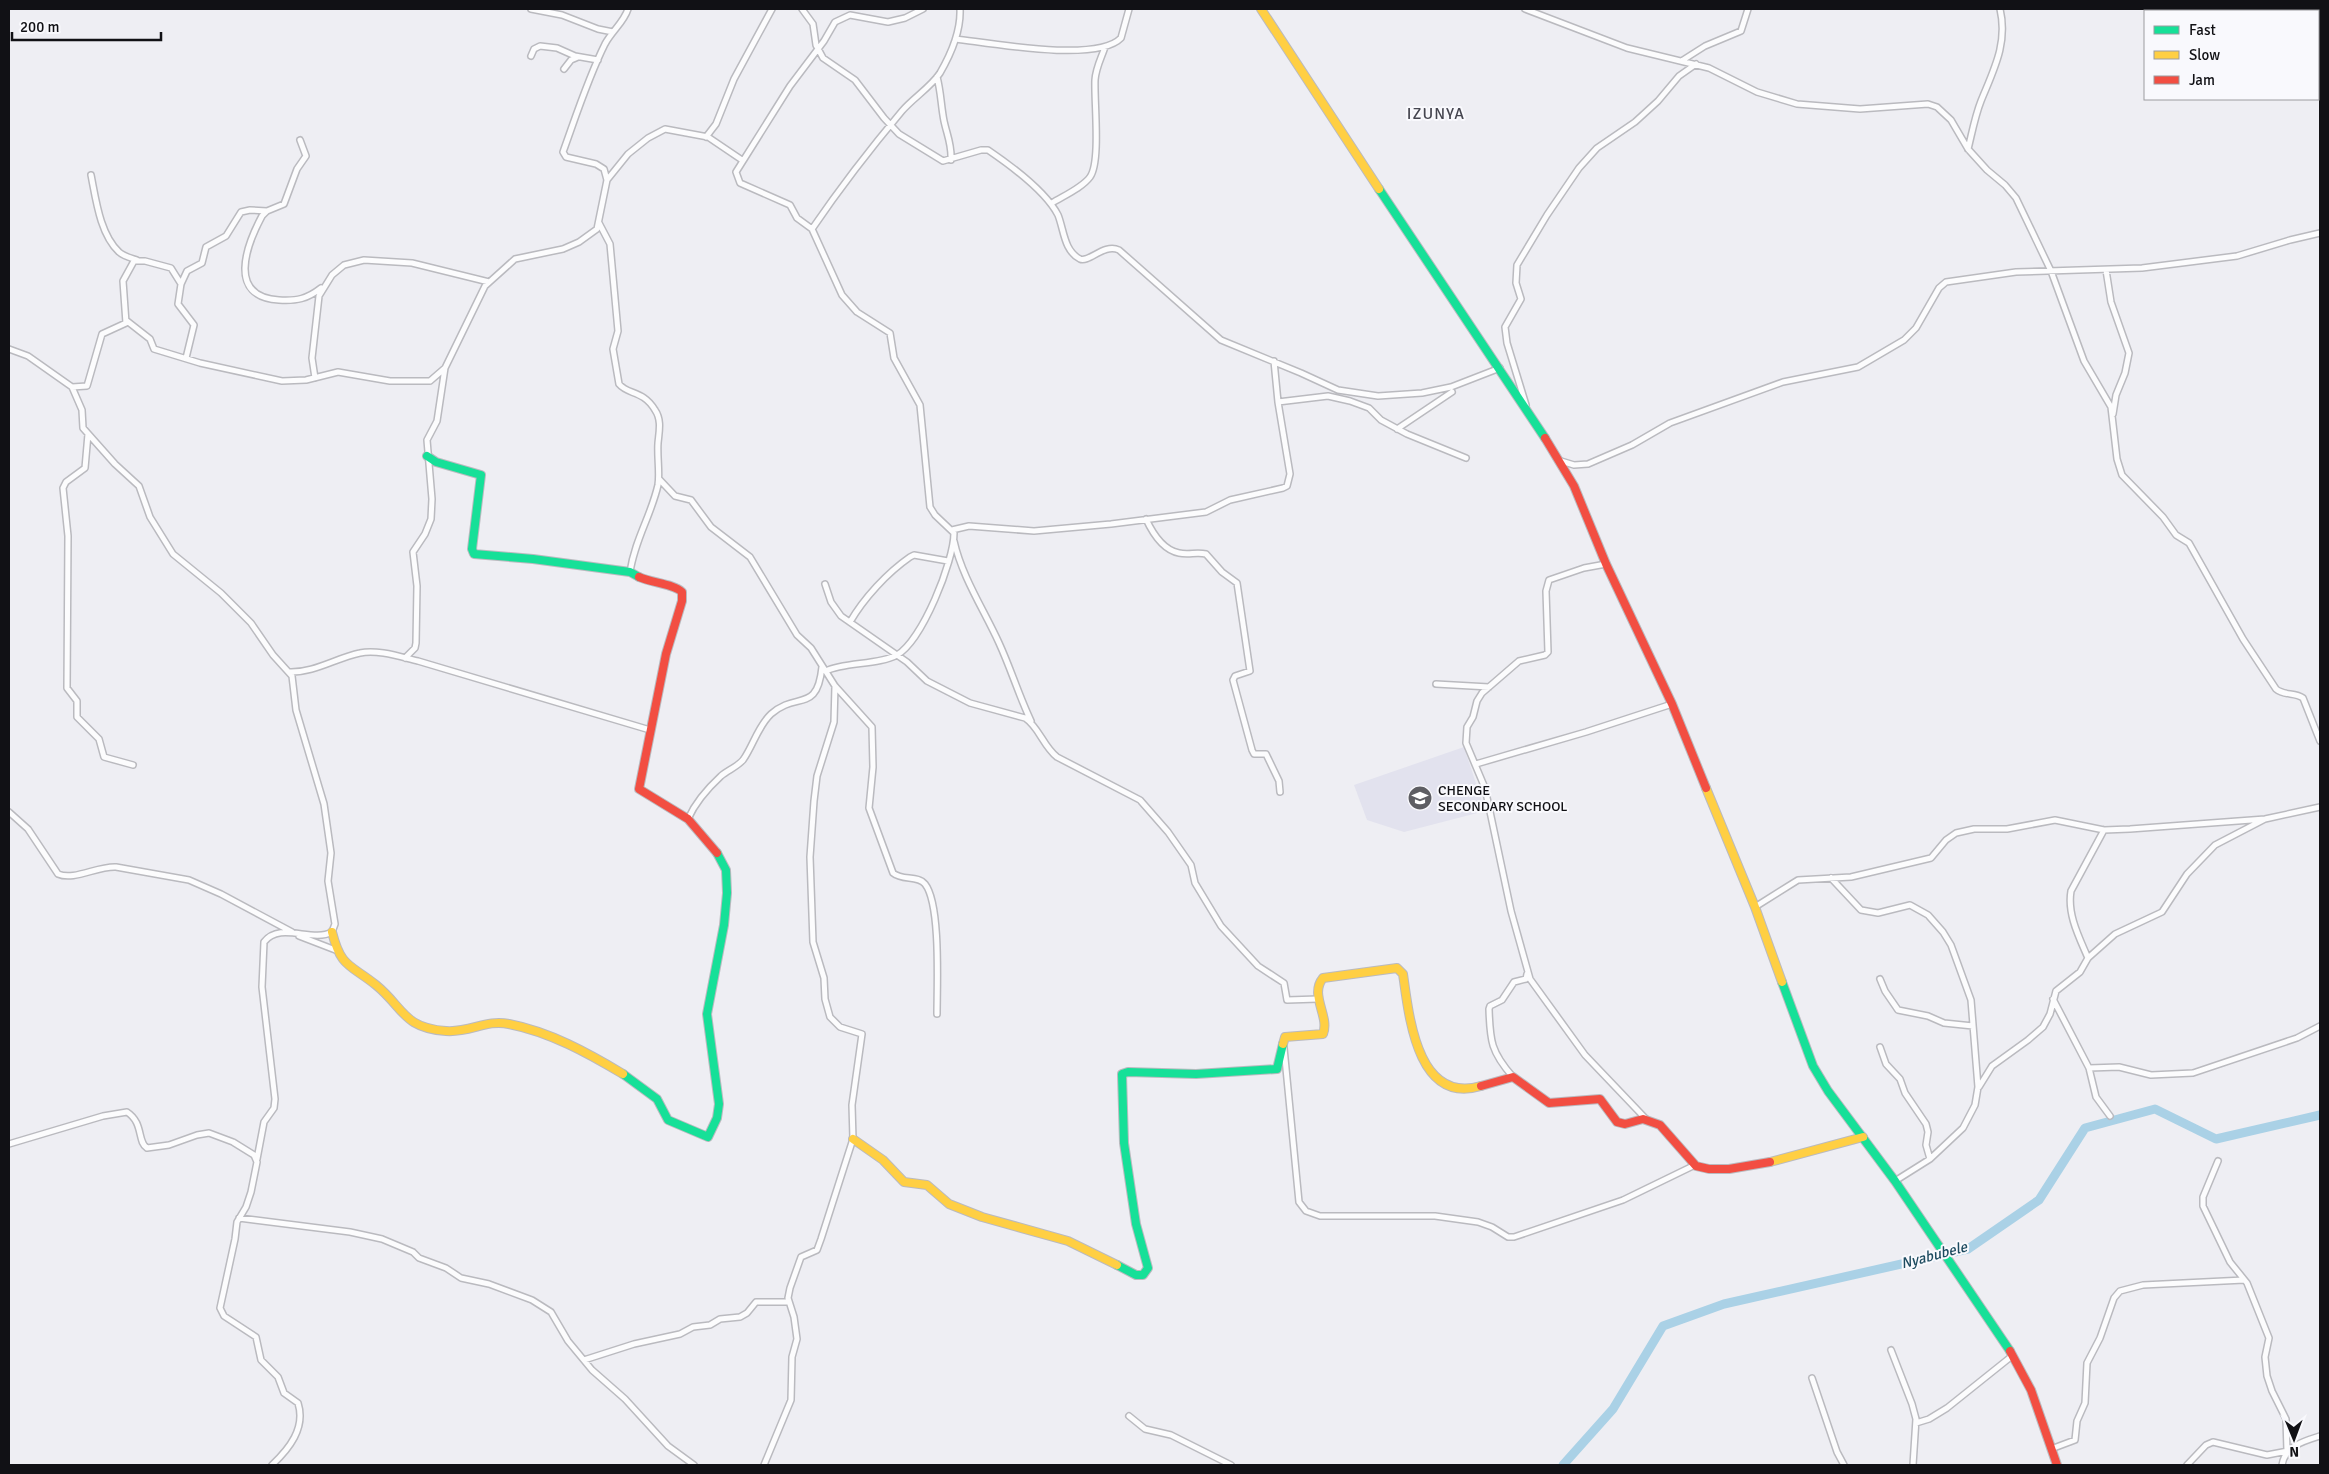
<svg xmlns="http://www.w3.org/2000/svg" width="2329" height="1474" font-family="Signika,sans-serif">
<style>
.built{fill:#e2e2ee}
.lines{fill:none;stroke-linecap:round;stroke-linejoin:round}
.river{stroke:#aad1e6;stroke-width:9}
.street-casing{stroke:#bababf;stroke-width:8}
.fast-casing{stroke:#bababf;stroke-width:10}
.slow-casing{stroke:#bababf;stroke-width:10}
.jam-casing{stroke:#bababf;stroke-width:10}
.street{stroke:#fcfcfd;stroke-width:5}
.fast{stroke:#16e098;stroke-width:8}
.slow{stroke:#ffcf43;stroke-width:8}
.jam{stroke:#f24e42;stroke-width:8}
.labels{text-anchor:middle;stroke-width:4;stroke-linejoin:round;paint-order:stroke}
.poi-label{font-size:14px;fill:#111115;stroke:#f9f9fd;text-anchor:start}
.water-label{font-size:15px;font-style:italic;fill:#1d4b5f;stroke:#f9f9fd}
.quarter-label{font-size:16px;letter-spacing:1px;fill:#45454f;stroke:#f9f9fd}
</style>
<rect width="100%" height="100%" fill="#eeeef3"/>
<path class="built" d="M1464 747 1485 811 1404 832 1367 820 1354 785Z"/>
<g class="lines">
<path class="river" d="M1563 1465 1613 1409 1663 1326 1724 1304 1968 1249 2039 1200 2085 1128 2155 1109 2216 1139 2320 1115"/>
<defs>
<path id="street" d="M531 9 562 15 598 29 613 32
M802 9 813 24 816 45 823 58 855 80 884 118 899 134 943 161 981 150H988C1010 165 1046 192 1058 215 1064 230 1064 251 1080 259 1089 263 1104 243 1119 250L1221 340 1301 373 1338 390 1378 396 1422 393 1451 387 1500 368
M1525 9 1627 48 1709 68 1757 92 1797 104 1860 109 1928 104 1937 107 1951 120 1968 149 1987 170 2005 185 2016 198 2051 271 2084 361 2111 407 2117 459 2122 475 2163 517 2176 535 2189 543 2243 639 2276 689C2284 696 2295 692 2303 698L2320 741
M956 39C990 43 1097 63 1121 38L1129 9
M531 56 534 49 540 46 557 48 575 56 598 60
M1683 60 1705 46 1741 31 1748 9
M564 69 571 60 578 57
M937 77C941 92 941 106 944 121 947 135 952 145 951 160
M706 137 716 124 734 79 772 9
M300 140 306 156 297 169 284 204 267 211 262 216C246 246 227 297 279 300 297 301 307 299 321 288
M1968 149C1972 133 1975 116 1981 101 1994 69 2008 43 2000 9
M91 175C96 200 100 234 119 252 123 256 131 258 137 260
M607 180 628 154 648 138 665 129 708 137 742 160
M1052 203C1063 196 1082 188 1090 177 1101 162 1094 101 1095 80 1096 67 1101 59 1105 47
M599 223 610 244 618 331 613 349 619 384C628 395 643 390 655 410 662 420 659 432 658 443 657 457 660 473 658 485 651 516 635 539 630 572
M812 229C840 188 870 149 902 111 913 98 931 87 940 73 951 54 961 31 960 9
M2106 270 2111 302 2129 353 2125 373 2116 395 2113 414
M127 321 150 339 154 349 200 363 282 381 306 380 338 372 390 381H430L445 368
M9 349 28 356 72 387 82 410 83 428 115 464 139 486 150 517 173 554 221 593 251 623 273 655 292 676 296 710 324 804 331 853 328 881 335 924 332 932C312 943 280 921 264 942L262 987 275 1099 274 1108 264 1122 257 1159
M186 358 194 325 178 304 181 284 187 271 202 263 206 247 226 236 241 212 250 210 267 211
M315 378 312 358 319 296 332 275 344 265 364 260 412 263 489 282
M72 387 87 386 102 334 126 323 123 281 134 261H145L171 268 181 284
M1278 402 1328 396 1350 401 1369 408 1381 420 1407 434 1466 458
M1526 405 1507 343 1505 327 1521 299 1516 283 1517 265 1547 215 1579 168 1597 148 1635 122 1658 101 1679 76 1696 64
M1397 429 1452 392
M88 434 85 468 66 482 63 488 68 536 67 688 77 701V717L99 739 104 757 133 765
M1561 461 1574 465 1588 464 1632 445 1670 423 1783 382 1858 367 1904 340 1916 328 1939 288 1946 282 2016 272 2142 268 2237 256 2290 240 2320 233
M659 479 675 496 691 500 711 527 750 557 797 635 811 648 835 686 872 727 873 767 869 808 893 873C902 881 918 875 925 884 941 904 937 987 937 1014
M1146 519C1152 532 1163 550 1179 553 1188 555 1197 552 1206 554L1222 572 1237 583 1250 671 1235 676 1233 680 1252 750 1254 754H1266L1279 781 1280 792
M952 530 969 526 1034 531 1111 524 1206 512 1230 500 1283 488 1287 486 1290 474 1278 402 1274 361
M954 541C962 577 984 610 999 643 1011 669 1019 696 1031 721
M1606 564 1584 568 1549 580 1546 591 1548 652 1545 655 1519 661 1482 693 1477 701 1473 717 1467 727 1466 743 1485 788 1511 911 1530 979 1585 1055 1646 1119
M825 584 831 602 841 616 907 662 927 681 970 703 1025 718C1039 727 1043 746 1057 757L1140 800 1168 832 1191 865 1195 883 1221 926 1258 966 1284 983 1287 1000 1318 999
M850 622C864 598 887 573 910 557L914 555 948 561
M405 658 415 648 416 643 417 586 413 552 425 534 431 519 432 499 427 440 437 421 445 368 485 286 515 259 563 249 579 242 597 229 607 180 604 169 596 164 566 157 563 152C576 116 588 78 605 44 612 31 624 22 628 9
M826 671C844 662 879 665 897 655 922 641 954 561 954 533L935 515 930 507 920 405 894 358 890 333 857 312 842 295 812 229 797 218 790 205 740 183 736 172 790 86 824 41 835 22 850 15 888 22 905 18 923 9
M289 672C314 673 336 658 360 653 377 649 401 657 418 661L650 730
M1436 684 1489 687
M1476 764 1586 732 1672 704
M9 812 28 829 58 874C74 881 97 866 116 867L189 880 221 894 292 932
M688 819C695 803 708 788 721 776 728 770 737 767 743 760 753 746 758 726 771 714 797 691 817 714 822 667
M1831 878 1861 910 1878 913 1910 905 1928 915 1943 932 1951 945 1971 1000 1978 1087 1975 1105 1963 1128 1930 1159 1895 1181
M1755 907 1798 880 1851 877 1931 858 1946 840 1956 833 1974 829H2007L2055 820 2104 830 2130 829 2265 819 2320 807
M299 936 338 951
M2088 958C2079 937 2067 914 2071 891L2104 830
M1880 979 1885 991 1898 1010 1928 1016 1944 1023 1973 1026
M2053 999 2089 1068 2096 1097 2110 1116
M1880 1047 1886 1064 1900 1079 1905 1093 1926 1124 1928 1132 1926 1145 1930 1159
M1284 1048 1299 1202 1306 1211 1320 1216H1435L1478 1222 1492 1227 1508 1237H1514L1623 1200 1695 1165
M2089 1068 2119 1067 2151 1075 2193 1073 2297 1038 2320 1026
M1513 1077C1491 1052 1490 1041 1489 1009L1490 1006 1502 1000 1514 982 1526 979 1527 974
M1979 1087 1992 1066 2028 1040 2043 1027 2050 1014 2056 991 2080 972 2088 958 2115 934 2162 912 2187 874 2215 845 2265 819
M9 1144 103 1116 127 1112C144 1123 137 1142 147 1148L169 1145 197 1135 209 1133 233 1142 254 1155 257 1162 251 1192 246 1207 237 1222 235 1239 220 1308 224 1316 256 1337 261 1360 278 1377 284 1393 298 1403C306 1428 289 1449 272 1465
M2218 1161 2203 1197V1206L2230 1262 2247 1283 2269 1338 2265 1357 2267 1376 2272 1391 2286 1419 2287 1451
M239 1218 350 1232 382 1239 413 1252 419 1258 446 1268 461 1278 489 1284 532 1300 551 1312 568 1341 592 1370 625 1399 668 1446 694 1465
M1891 1350 1912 1404 1916 1419 1913 1465
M584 1360 634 1344 680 1334 693 1327 710 1325 720 1319 740 1317 747 1313 756 1302H789
M1812 1378 1837 1452 1844 1465
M1129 1416 1145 1429 1171 1435 1231 1465
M1916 1423 1929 1419 1947 1408 2012 1356
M2051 1449 2075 1440 2077 1421 2085 1403 2087 1363 2100 1338 2114 1298 2120 1291 2143 1285 2244 1280
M764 1465 791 1400 792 1357 797 1339 794 1317 788 1298 790 1288 801 1257 817 1250 821 1239 853 1139 852 1105 862 1034 840 1027 830 1017 825 999 824 978 813 942 810 857 814 801 817 776 834 722 835 686
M2187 1465 2206 1445 2213 1442 2267 1455 2288 1451
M2282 1465C2285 1446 2304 1441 2320 1436"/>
<path id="fast" d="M1379 189 1545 438
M427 456 436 462 481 475 472 549 474 554 533 559 630 572 639 577
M1782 982 1813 1066 1828 1091 1895 1181 2010 1351
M623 1074 657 1099 668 1120 708 1137 717 1118 719 1104 707 1014 724 925 727 893 726 870 717 853
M1117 1265 1136 1275H1143L1148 1268 1136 1224 1124 1143 1122 1074 1128 1072 1196 1074 1277 1069 1283 1044"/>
<path id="slow" d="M1261 9 1379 189
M1706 788 1755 907 1782 982
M332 932C341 968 350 964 376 985 404 1008 403 1028 446 1031 470 1033 486 1019 509 1024 550 1032 588 1053 623 1074
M1283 1044 1285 1037 1323 1034C1330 1016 1309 995 1323 978L1397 968 1403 974C1409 1016 1417 1105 1481 1086
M853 1139 883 1160 904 1182 927 1185 949 1204 982 1217 1068 1241 1117 1265
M1770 1162 1863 1137"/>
<path id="jam" d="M1545 438 1574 486 1606 564 1672 704 1706 788
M639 577C652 583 674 584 682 592V601L666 654 639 789 688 819 717 853
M1481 1086 1513 1077 1549 1103 1600 1099 1617 1122 1625 1124 1643 1119 1660 1125 1696 1166 1709 1169H1729L1770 1162
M2010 1351 2031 1390 2057 1465"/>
</defs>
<use href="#street" class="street-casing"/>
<use href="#fast" class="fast-casing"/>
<use href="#slow" class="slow-casing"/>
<use href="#jam" class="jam-casing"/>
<use href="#street" class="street"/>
<use href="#fast" class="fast"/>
<use href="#slow" class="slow"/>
<use href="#jam" class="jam"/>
</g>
<defs>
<symbol id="school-disc" viewBox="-11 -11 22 22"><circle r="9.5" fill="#5e5e63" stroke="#f9f9fd"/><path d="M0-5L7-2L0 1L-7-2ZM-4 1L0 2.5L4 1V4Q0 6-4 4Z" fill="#fff"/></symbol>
</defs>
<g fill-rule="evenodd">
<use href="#school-disc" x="1406" y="784" width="28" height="28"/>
</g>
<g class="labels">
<g class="poi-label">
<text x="1438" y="795">CHENGE<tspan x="1438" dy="16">SECONDARY SCHOOL</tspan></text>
</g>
<g class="water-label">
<text transform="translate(1934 1255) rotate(-15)" y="5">Nyabubele</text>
</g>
<g class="quarter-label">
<text x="1436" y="119">IZUNYA</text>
</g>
</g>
<rect width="2329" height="1474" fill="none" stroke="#111115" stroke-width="20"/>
<rect x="2144" y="10" width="175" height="90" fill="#f9f9fd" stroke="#9c9ca0"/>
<rect x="2154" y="26" width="25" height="8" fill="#16e098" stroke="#9c9ca0"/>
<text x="2189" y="35" font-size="15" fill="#111115">Fast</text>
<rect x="2154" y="51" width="25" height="8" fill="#ffcf43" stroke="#9c9ca0"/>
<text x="2189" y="60" font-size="15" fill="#111115">Slow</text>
<rect x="2154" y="76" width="25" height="8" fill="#f24e42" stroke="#9c9ca0"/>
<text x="2189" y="85" font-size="15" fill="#111115">Jam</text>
<g transform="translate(2294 1439) rotate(179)" stroke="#f9f9fd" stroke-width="4" paint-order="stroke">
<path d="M0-4L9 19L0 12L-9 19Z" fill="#111115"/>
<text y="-8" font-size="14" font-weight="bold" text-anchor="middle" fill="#111115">N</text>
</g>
<path d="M12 32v8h149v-8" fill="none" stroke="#111115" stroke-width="2.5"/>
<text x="20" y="32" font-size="15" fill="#111115" stroke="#f9f9fd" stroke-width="4" paint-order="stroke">200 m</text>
</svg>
